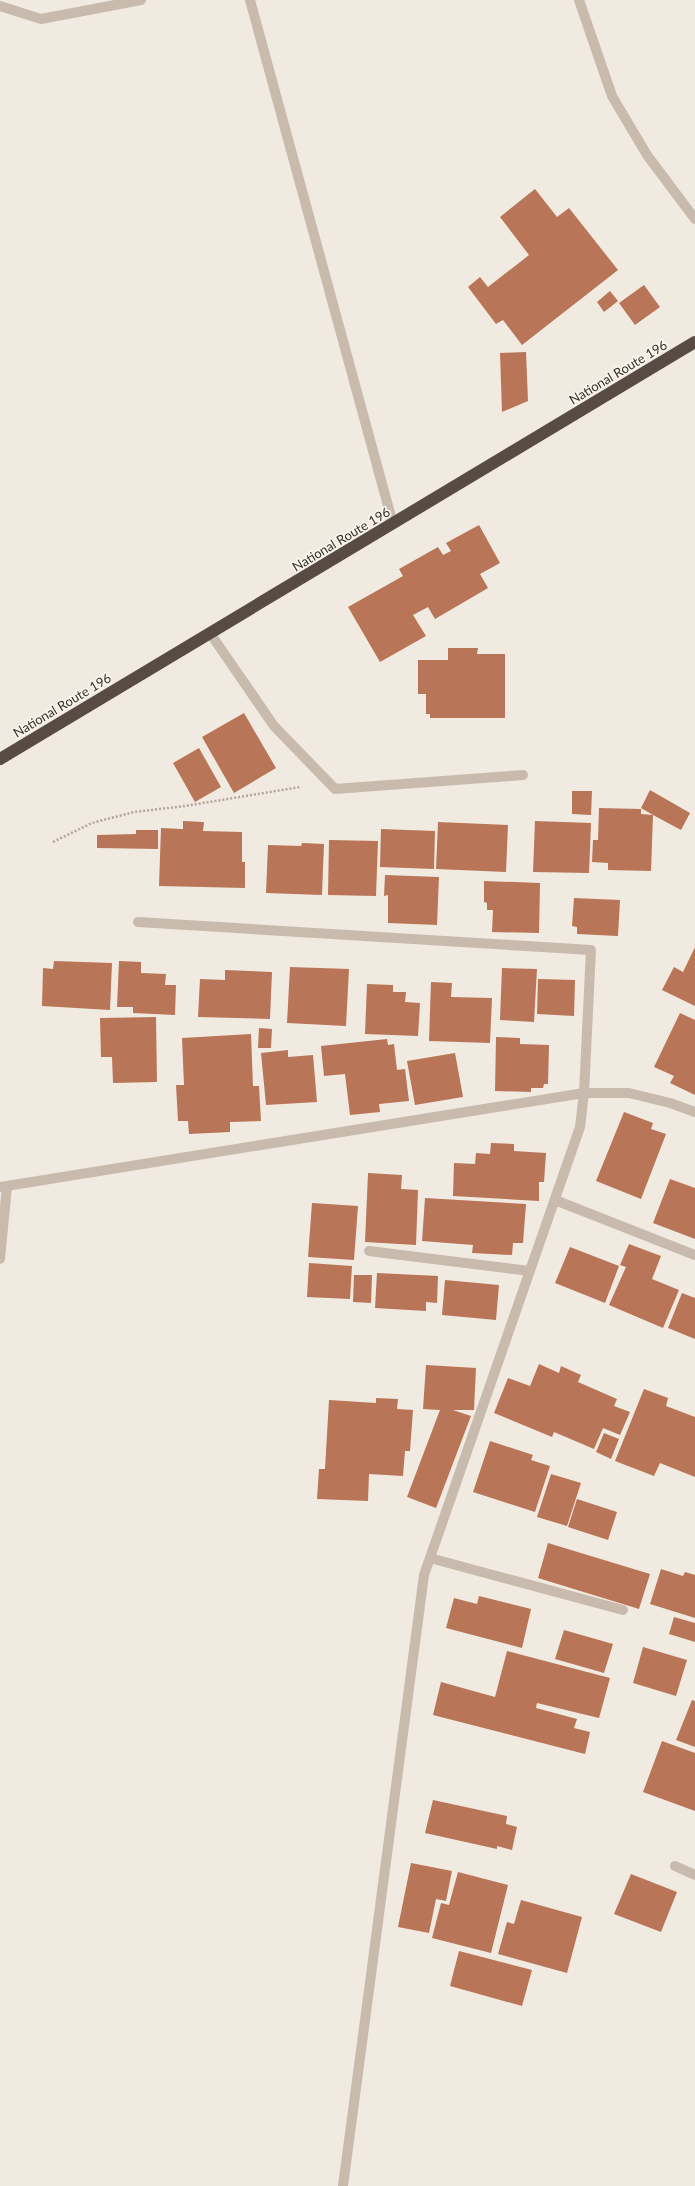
<svg xmlns="http://www.w3.org/2000/svg" width="695" height="2186" font-family="Lato,sans-serif">
<style>
.building{fill:#b97557}
.lines{fill:none;stroke-linecap:round;stroke-linejoin:round}
.path{stroke:#b4a698;stroke-width:2.5;stroke-dasharray:2 2;stroke-linecap:butt}
.street{stroke:#c8bbae;stroke-width:10}
.highway{stroke:#574b43;stroke-width:12}
.labels{text-anchor:middle;stroke-width:3.5;stroke-linejoin:round;paint-order:stroke}
.street-label{font-size:13px;fill:#37302b;stroke:#f9f4ed}
</style>
<rect width="100%" height="100%" fill="#f1eae1"/>
<path class="building" d="M535 189 557 217 569 208 618 270 522 345 503 320 496 324 468 287 480 277 488 287 529 255 500 217Z
M644 285 660 307 635 325 619 303Z
M610 291 618 301 604 312 597 302Z
M526 352 528 401 502 412 500 353Z
M479 525 500 563 480 574 488 588 435 619 428 607 413 615 426 636 380 662 348 607 403 576 399 569 438 547 443 555 451 551 446 543Z
M448 648H478L477 654H505V718H430V714H426V694H418V660H448Z
M244 713 276 768 234 793 202 737Z
M199 748 221 787 195 802 173 763Z
M650 790 690 813 681 830 653 815 651 871 608 870V863L592 862 593 840H598L599 808 641 809V814L653 815 641 808Z
M572 791H592L591 815 572 814Z
M183 821 204 822 203 831 242 832V862H245V888L159 886 161 828 183 829Z
M535 821 591 823 589 873 533 872Z
M438 822 508 825 506 872 436 869Z
M381 829 435 831 434 869 380 867Z
M136 830H158V849L97 848V835L136 834Z
M329 840 378 841 376 896 328 895Z
M302 843 324 844 322 895 266 893 268 845 301 846Z
M385 875 439 877 437 925 388 923V895L384 896Z
M484 881 540 883 539 933 492 932 493 910H487V903L484 902Z
M574 898 620 900 618 936 577 934V927L572 926Z
M695 947V1006L662 990 674 967 683 972Z
M54 961 112 963 110 1010 42 1006 43 968 53 969Z
M119 961 141 962V973L166 974 165 985H176L175 1015 133 1013V1007H117Z
M290 967 349 969 346 1026 287 1023Z
M502 968 537 969 534 1022 500 1020Z
M225 970 272 972 270 1019 198 1017 200 979 225 980Z
M538 979 575 980 574 1016 537 1014Z
M431 982 452 983 451 997 492 998 490 1043 429 1041Z
M367 984 393 985V992H406L405 1002 420 1003 418 1036 365 1034Z
M680 1013 695 1020V1095L670 1083 674 1076 654 1067Z
M156 1017 157 1082 113 1083 112 1057H101L100 1018Z
M259 1028 272 1029 271 1048H258Z
M251 1034 253 1086H259L261 1121 230 1122V1132L189 1134 188 1121H178L176 1085H184L182 1038Z
M496 1037 520 1038V1044L549 1045 548 1084H544L543 1088H531V1092L495 1091Z
M387 1039 388 1045 394 1044 397 1070 405 1069 409 1101 379 1104 380 1112 350 1115 345 1074 324 1076 321 1046Z
M288 1050V1057L313 1055 317 1102 266 1105 261 1053Z
M455 1053 463 1097 415 1105 407 1061Z
M624 1112 653 1123 651 1129 666 1134 641 1199 596 1181Z
M491 1143 514 1144V1151L546 1153 544 1182H539V1201L453 1196 454 1163 475 1164 476 1153 490 1154Z
M368 1173 402 1175 401 1189 418 1190 416 1245 365 1242Z
M670 1179 695 1188V1239L653 1223Z
M425 1198 526 1204 523 1243H513L512 1255 472 1253 473 1245 422 1241Z
M312 1203 358 1206 354 1260 308 1257Z
M629 1244 661 1256 652 1279 679 1290 663 1328 609 1305 626 1267 620 1265Z
M570 1247 619 1266 605 1303 555 1283Z
M309 1263 352 1266 350 1299 307 1297Z
M377 1273 438 1276 437 1303 426 1302V1311L375 1308Z
M354 1275H372L371 1303 353 1302Z
M445 1280 499 1285 496 1320 442 1315Z
M682 1293 695 1298V1339L668 1328Z
M539 1364 559 1373 561 1366 581 1375 578 1382 617 1399 614 1406 630 1412 620 1435 603 1428 594 1449 554 1432 552 1437 494 1413 508 1378 530 1386Z
M426 1365 476 1368 474 1410H453L471 1416 436 1508 407 1497 440 1410 423 1409Z
M644 1389 668 1398 666 1406 695 1417V1477L660 1463 654 1476 615 1461Z
M376 1398 398 1399 397 1409 413 1410 410 1451H405L403 1476 369 1474 368 1501 317 1499 319 1469H325L329 1400 376 1403Z
M604 1433 619 1439 611 1459 596 1452Z
M490 1441 533 1455 531 1460 550 1466 535 1512 473 1492Z
M551 1474 581 1483 567 1526 537 1517Z
M577 1499 617 1512 608 1540 568 1527Z
M548 1543 650 1574 639 1609 538 1578Z
M661 1569 683 1576 685 1572 695 1575V1618L650 1604Z
M479 1596 531 1609 522 1648 446 1628 454 1598 477 1604Z
M674 1617 695 1623V1642L669 1634Z
M564 1630 613 1644 604 1673 555 1659Z
M643 1647 687 1660 676 1696 633 1683Z
M507 1651 610 1678 599 1718 537 1703 536 1708 577 1719 574 1728 590 1732 585 1754 433 1715 441 1682 495 1697Z
M692 1700 695 1701V1747L676 1740Z
M662 1741 695 1753V1811L643 1792Z
M433 1800 507 1816 506 1824 517 1827 512 1850 497 1846V1849L425 1833Z
M411 1863 452 1871 446 1901 436 1899 429 1933 398 1927Z
M458 1872 508 1885 491 1953 432 1938 441 1903 449 1905Z
M631 1874 677 1892 661 1932 614 1914Z
M521 1900 582 1917 567 1973 498 1954 507 1922 514 1924Z
M459 1951 532 1970 522 2006 450 1986Z"/>
<g class="lines">
<path class="path" d="M53 842 92 823 134 812 185 806 300 787"/>
<path class="street" d="M250 0 393 524
M579 0 612 96 647 155 695 219
M0 6 41 19 141 0
M210 633 274 726 335 789 523 775
M138 922 591 950 584 1093 580 1127 424 1575 343 2186
M0 1187 584 1093H629L670 1103 695 1112
M555 1200 695 1255
M369 1251 530 1271
M0 1259 7 1186
M430 1558 623 1610
M675 1866 695 1875"/>
<path class="highway" d="M0 759 695 342"/>
</g>
<g class="labels">
<g class="street-label">
<text transform="translate(618 372) rotate(-31)" y="5">National Route 196</text>
<text transform="translate(341 539) rotate(-31)" y="5">National Route 196</text>
<text transform="translate(62 705) rotate(-31)" y="5">National Route 196</text>
</g>
</g>
</svg>
